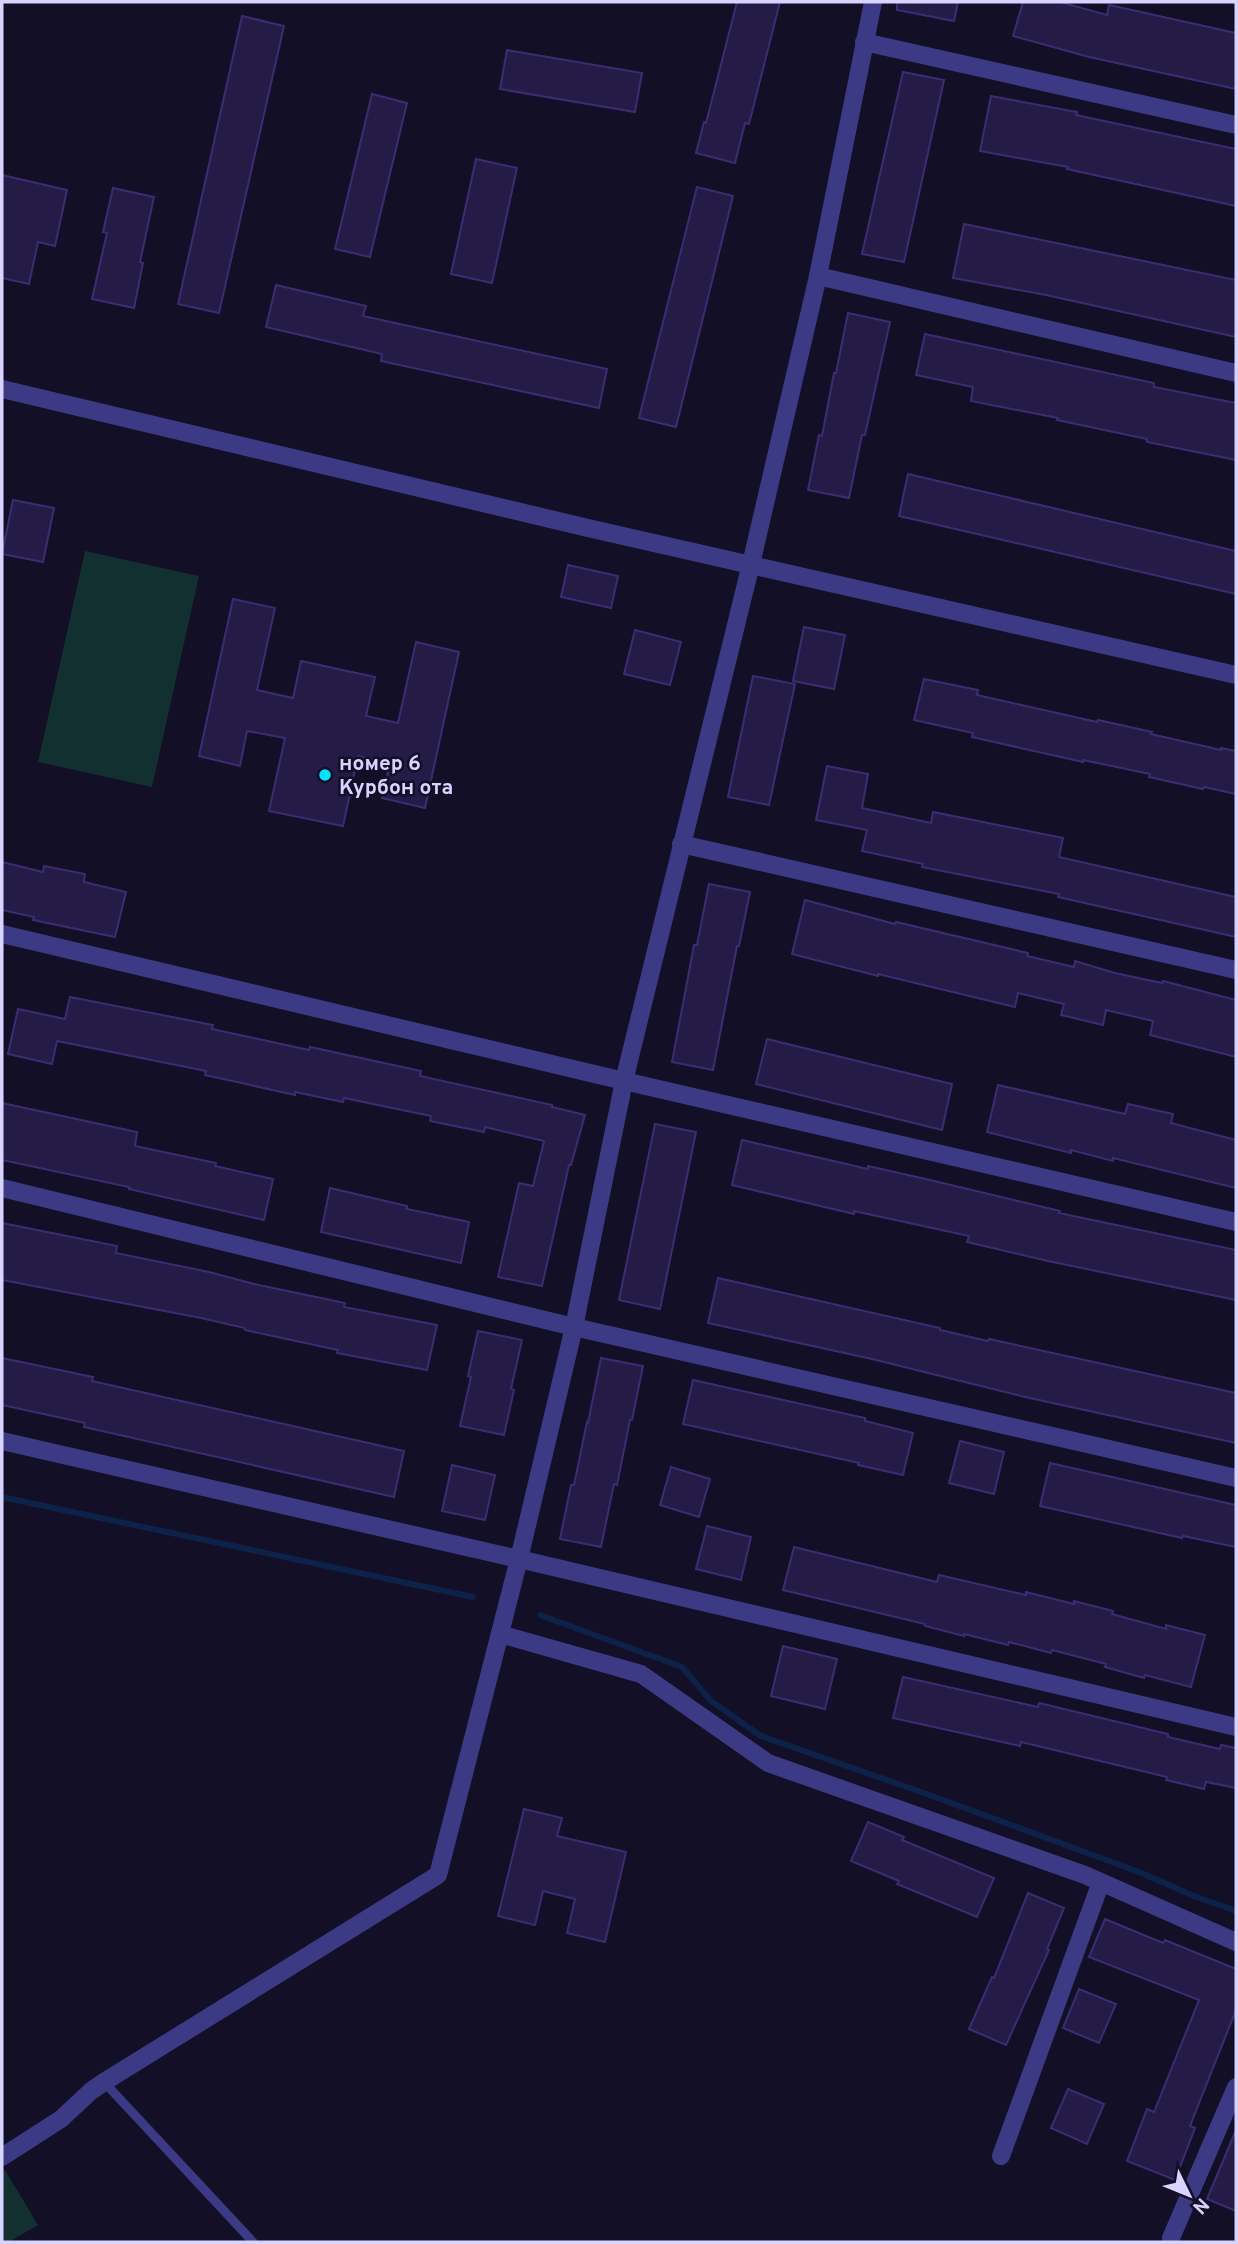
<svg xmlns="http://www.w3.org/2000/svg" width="1238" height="2244" font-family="Overpass,sans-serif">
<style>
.green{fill:#12302f}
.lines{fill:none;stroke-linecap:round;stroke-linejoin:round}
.stream{stroke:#0c2248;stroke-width:6}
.building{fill:#241b47;stroke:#3b2d73;stroke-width:2}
.service{stroke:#3d3a85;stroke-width:9}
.minor{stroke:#3d3a85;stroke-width:18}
.tertiary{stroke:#3d3a85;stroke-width:18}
.poi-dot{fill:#00e5ff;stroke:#130f26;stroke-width:2.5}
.labels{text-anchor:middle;stroke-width:5;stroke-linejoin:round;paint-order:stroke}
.poi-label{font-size:21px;font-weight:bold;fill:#d9d4ff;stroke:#130f26;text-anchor:start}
</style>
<rect width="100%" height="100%" fill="#130f26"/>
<path class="green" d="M85 551 199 576 152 787 38 762Z
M5 2170 38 2225 9 2242H2V2172Z"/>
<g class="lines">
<path class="stream" d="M2 1497 473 1597
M540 1615 682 1667 711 1701 761 1736 924 1793 1139 1872 1194 1896 1236 1911"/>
</g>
<path class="building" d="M737 2H780L749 124 745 123 735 163 696 153 704 122 706 123Z
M897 2H958L954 21 897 10Z
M1023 2H1060L1107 15 1109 5 1236 33V89L1089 57 1013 36Z
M242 16 284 26 219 313 178 304Z
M507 50 642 73 635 112 500 89Z
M903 72 944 80 904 262 862 254Z
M372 94 407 103 370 257 335 249Z
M991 96 1077 112 1076 115 1236 149V206L1067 169 1068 167 980 151Z
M476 159 517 168 492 283 451 274Z
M2 175 67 190 55 246 38 242 29 284 2 278Z
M697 187 733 196 676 427 639 418Z
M113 188 154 197 140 262 143 263 134 308 92 299 107 233 103 232Z
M964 224 1236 280V337L1046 295 953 278Z
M276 285 366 306 363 316 607 369 599 408 381 361 382 354 266 327Z
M848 313 890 322 865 435H862L849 498 808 490 819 435 822 436 834 373H836Z
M925 334 1154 383V387L1236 403V460L1147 442V439L1057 420 1058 418 971 401 973 387 916 375Z
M908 474 1236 551V594L899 516Z
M13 500 54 508 43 562 2 554Z
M568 565 618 576 611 608 561 597Z
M233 599 275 608 257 690 293 698 301 661 375 677 366 716 398 723 416 642 459 652 425 808 382 798 390 763 358 756 343 826 269 811 285 738 247 731 240 766 199 756Z
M804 627 845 635 834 689 793 681Z
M635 630 681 642 670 685 624 674Z
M753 676 795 684 769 805 728 797Z
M924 679 978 690 977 695 1097 722 1098 720 1152 732 1151 734 1221 750V748L1236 751V794L1204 787 1203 789 1149 777 1150 774 1083 760V762L972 737 973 733 914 720Z
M827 766 868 774 862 808 931 823 933 812 1063 838 1059 857 1236 897V937L1058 897 1059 894 922 867 923 864 862 851 867 830 816 820Z
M2 862 43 872 44 866 85 874 84 882 126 892 115 937 33 920 34 917 2 910Z
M709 884 750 892 739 946H737L713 1070 672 1062 694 945H697Z
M805 900 895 924 896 922 1028 953 1027 956 1074 967 1075 961 1115 973 1162 983 1163 981 1236 1000V1057L1150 1035 1153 1021 1106 1010 1103 1025 1061 1015 1064 1004 1018 993 1015 1007 878 974V976L792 954Z
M70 997 213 1025 212 1029 309 1050 310 1047 421 1071 420 1076 552 1105V1107L585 1115 571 1165H569L542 1286 498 1277 519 1183 533 1186 544 1141 485 1127 484 1132 430 1121 431 1116 344 1098 343 1102 295 1092V1095L205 1075 206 1071 57 1041 52 1064 8 1054 18 1009 65 1019Z
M767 1039 952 1084 942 1130 756 1084Z
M998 1085 1125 1114 1128 1104 1173 1114 1171 1123 1236 1140V1188L1113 1158V1161L1071 1150V1153L987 1132Z
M2 1103 137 1132 135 1146 216 1163 215 1166 273 1179 264 1220 129 1189V1187L2 1160Z
M655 1124 696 1132 660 1309 619 1300Z
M742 1140 868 1169V1166L930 1180 1060 1211 1059 1213 1236 1250V1300L1048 1261 967 1242 969 1236 854 1211V1214L732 1185Z
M330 1188 407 1206V1209L469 1222 461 1263 321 1232Z
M2 1223 117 1246 116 1253 209 1272 254 1284 345 1303 344 1307 437 1325 427 1370 337 1353 338 1350 245 1330V1328L201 1318 2 1280Z
M718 1278 940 1328V1330L988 1341 989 1339 1236 1393V1443L1025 1397 872 1359 708 1323Z
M478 1331 522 1340 511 1389 514 1390 504 1435 460 1426 471 1377 468 1376Z
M2 1358 93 1377 92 1381 404 1451 394 1497 84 1427 85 1423 2 1405Z
M601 1358 643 1366 632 1420H630L617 1485 614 1484 601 1547 560 1539 571 1485H574L587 1422 588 1423Z
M693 1380 865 1418V1421L913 1433 903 1475 858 1465 859 1463 683 1424Z
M960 1441 1004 1452 994 1494 949 1483Z
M1050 1463 1236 1505V1547L1183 1536 1182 1538 1040 1506Z
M452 1465 495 1475 485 1520 442 1511Z
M671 1467 710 1479 699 1517 660 1505Z
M707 1526 751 1537 741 1580 696 1569Z
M794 1547 937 1582 939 1575 1026 1595V1592L1074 1604V1601L1113 1611 1112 1614 1166 1629V1625L1205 1635 1191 1687 1145 1675 1144 1678 1105 1667 1106 1664 1052 1650 1051 1653 1009 1642 1008 1645 964 1634V1636L925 1626V1624L783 1590Z
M783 1646 837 1659 825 1709 771 1696Z
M903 1677 1038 1707 1039 1703 1168 1734V1737L1220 1749 1221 1745 1236 1748V1788L1206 1782 1204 1789 1166 1780 1167 1777 1021 1742 1020 1746 893 1718Z
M524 1809 562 1818 557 1836 626 1852 605 1942 567 1933 575 1899 543 1891 535 1925 498 1916Z
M868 1822 904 1837 902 1840 994 1878 977 1917 897 1884 899 1881 851 1861Z
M1028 1893 1064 1908 1047 1949 1049 1950 1006 2045 969 2029 992 1977 994 1978Z
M1105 1919 1163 1943 1165 1940 1236 1969V2010L1190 2126 1195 2128 1175 2180 1127 2161 1147 2109 1154 2112 1199 2000 1089 1957Z
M1079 1989 1116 2004 1099 2043 1063 2028Z
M1068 2089 1104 2104 1087 2144 1051 2128Z
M1236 2130V2211L1207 2199Z"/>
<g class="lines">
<path class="service" d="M104 2082 253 2242"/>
<path class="minor" d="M864 42 1236 125
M818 276 1236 373
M681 844 1236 970
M2 934 624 1081 1236 1222
M2 1188 574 1327 1236 1478
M2 1441 519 1559 1236 1727
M500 1634 641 1674 768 1763 1085 1875 1236 1942
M1001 2156 1101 1882
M1171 2238 1236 2087"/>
<path class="tertiary" d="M2 389 588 528 1236 675
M2 2157 61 2119 91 2091 104 2082 438 1875 519 1559 574 1327 624 1081 751 564 818 276 873 2"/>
</g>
<circle class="poi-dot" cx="325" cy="775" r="7"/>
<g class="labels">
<g class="poi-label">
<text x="339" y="770">номер 6<tspan x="339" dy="24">Курбон ота</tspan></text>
</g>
</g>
<rect width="1238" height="2244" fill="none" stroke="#d9d4ff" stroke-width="7"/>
<g transform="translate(1189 2195) rotate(133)" stroke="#130f26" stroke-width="5" paint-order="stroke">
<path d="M0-5L12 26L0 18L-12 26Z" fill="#d9d4ff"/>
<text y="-10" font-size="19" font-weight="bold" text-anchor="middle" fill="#d9d4ff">N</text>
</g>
</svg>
